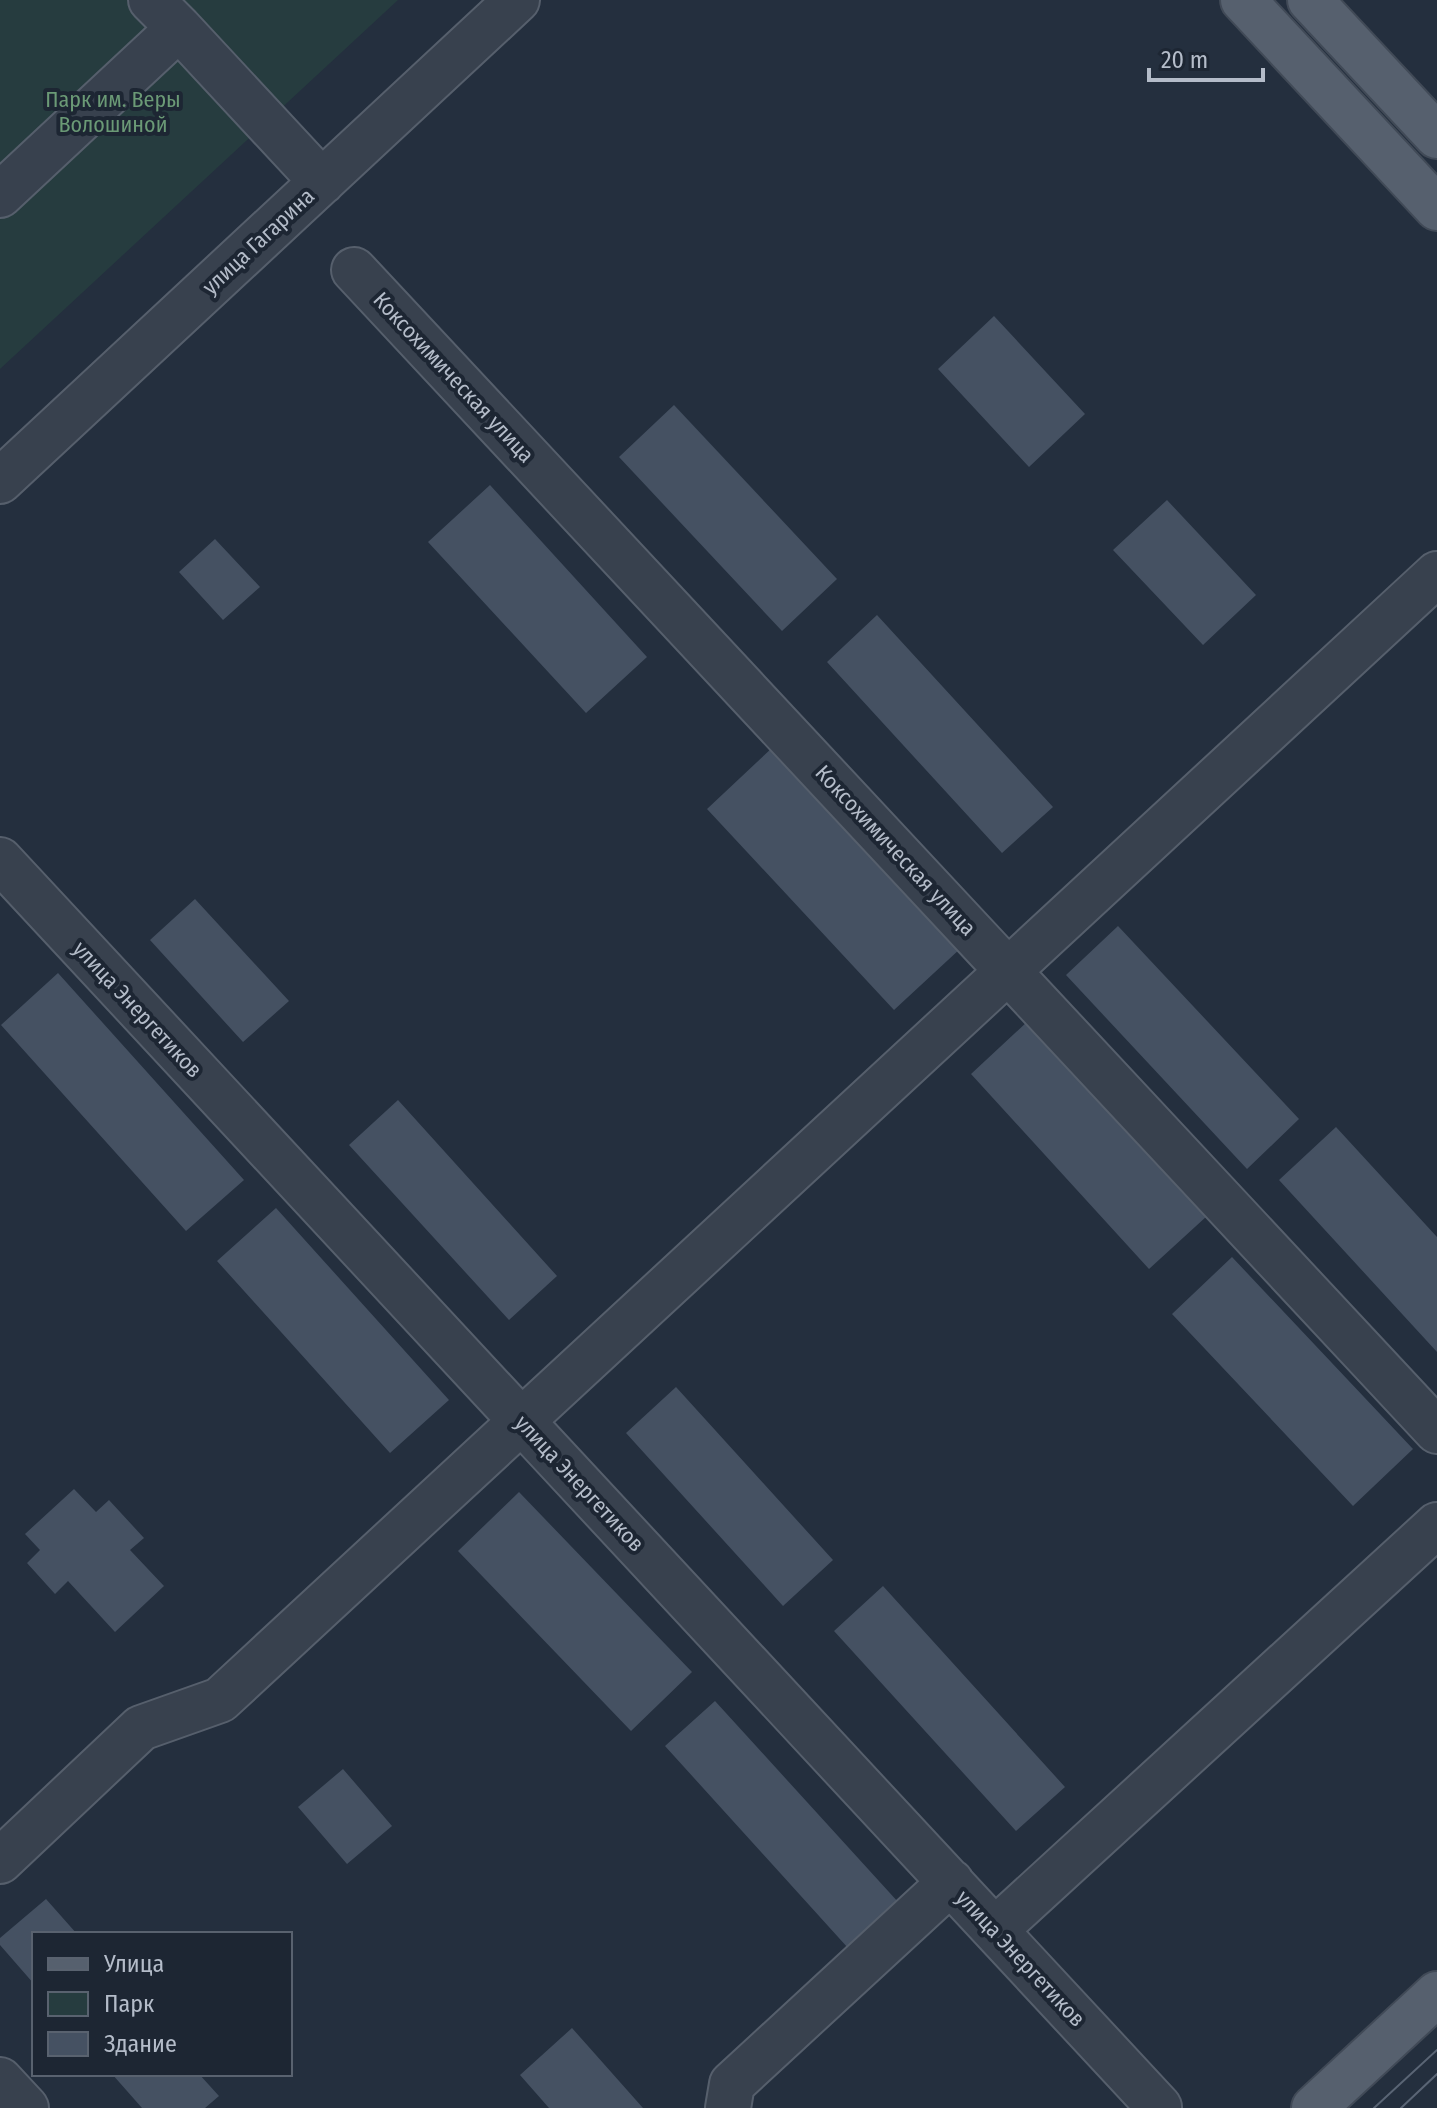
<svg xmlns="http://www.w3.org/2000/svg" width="1437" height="2108" font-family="'Fira Sans Condensed',sans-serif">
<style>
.green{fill:#263c3f}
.building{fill:#455162}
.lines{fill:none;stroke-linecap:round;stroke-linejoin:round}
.minor-casing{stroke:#565f6c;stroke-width:48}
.major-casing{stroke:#414a57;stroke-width:48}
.minor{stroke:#38414e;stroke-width:44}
.major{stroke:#56606e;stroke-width:44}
.tram{stroke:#5a6575;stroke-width:2}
.labels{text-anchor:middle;stroke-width:8;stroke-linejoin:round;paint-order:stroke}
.park-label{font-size:22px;fill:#6b9a76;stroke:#1d2633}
.street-label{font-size:22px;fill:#b4bcc9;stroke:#1d2633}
</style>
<rect width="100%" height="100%" fill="#242f3e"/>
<path class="green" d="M0 0H398L0 369Z"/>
<path class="building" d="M994 316 1085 414 1029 467 938 369Z
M674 405 837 579 782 631 619 457Z
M490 485 647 657 586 713 428 542Z
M1167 500 1256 595 1203 645 1113 550Z
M215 539 260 587 223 620 179 572Z
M877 615 1053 807 1002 853 827 662Z
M773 747 961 948 894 1010 707 809Z
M195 899 289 1001 243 1042 150 940Z
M1118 926 1299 1119 1247 1169 1066 975Z
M58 973 244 1180 186 1231 1 1025Z
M1028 1021 1207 1216 1149 1269 971 1074Z
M398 1100 557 1276 509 1320 349 1145Z
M1336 1127 1437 1237V1352L1279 1180Z
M276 1208 449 1400 390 1453 217 1261Z
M1232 1257 1413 1449 1353 1506 1172 1314Z
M676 1387 833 1560 783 1606 626 1433Z
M74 1489 96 1512 109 1500 144 1538 130 1550 164 1586 115 1632 68 1581 55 1594 27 1563 40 1550 25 1534Z
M519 1492 692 1672 631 1731 458 1551Z
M883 1586 1065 1787 1016 1831 834 1631Z
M715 1701 899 1903 848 1948 665 1746Z
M343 1769 392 1826 347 1864 298 1807Z
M46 1899 77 1934H34V1984L0 1945V1938Z
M572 2028 643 2108H549L520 2075Z
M112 2074H199L219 2096 205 2108H142Z"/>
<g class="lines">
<defs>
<path id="minor" d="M151 0 179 28
M0 195 179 28 322 182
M354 270 1437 1431
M0 481 517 0
M0 860 1159 2107
M0 1861 141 1728 220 1700 1437 574
M996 1929 1437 1525
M0 2080 26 2108
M728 2108 732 2084 951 1882"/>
<path id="major" d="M1243 0 1437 208
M1310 0 1437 136
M1314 2108 1437 1994"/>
</defs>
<use href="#minor" class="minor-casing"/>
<use href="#major" class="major-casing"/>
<use href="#minor" class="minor"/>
<use href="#major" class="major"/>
<path class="tram" d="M1374 2108 1437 2050
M1401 2108 1437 2074"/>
</g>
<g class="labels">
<g class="park-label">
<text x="113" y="107">Парк им. Веры<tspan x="113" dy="25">Волошиной</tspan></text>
</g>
<g class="street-label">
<text transform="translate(258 241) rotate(-43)" y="8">улица Гагарина</text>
<text transform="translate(454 377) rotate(47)" y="8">Коксохимическая улица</text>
<text transform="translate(896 850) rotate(47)" y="8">Коксохимическая улица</text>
<text transform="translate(138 1009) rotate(47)" y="8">улица Энергетиков</text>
<text transform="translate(580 1483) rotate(47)" y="8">улица Энергетиков</text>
<text transform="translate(1021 1958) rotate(47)" y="8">улица Энергетиков</text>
</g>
</g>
<rect x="32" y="1932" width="260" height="144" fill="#1d2633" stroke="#59626f" stroke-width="2"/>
<rect x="48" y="1958" width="40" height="12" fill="#56606e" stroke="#59626f" stroke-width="2"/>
<text x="104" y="1972" font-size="24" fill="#b4bcc9">Улица</text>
<rect x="48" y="1992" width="40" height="24" fill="#263c3f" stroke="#59626f" stroke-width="2"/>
<text x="104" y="2012" font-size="24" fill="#b4bcc9">Парк</text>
<rect x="48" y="2032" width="40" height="24" fill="#455162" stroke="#59626f" stroke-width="2"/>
<text x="104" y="2052" font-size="24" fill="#b4bcc9">Здание</text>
<path d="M1149 68v12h114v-12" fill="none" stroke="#b4bcc9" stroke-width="4"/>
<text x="1161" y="68" font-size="24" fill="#b4bcc9" stroke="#1d2633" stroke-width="6" paint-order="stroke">20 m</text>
</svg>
